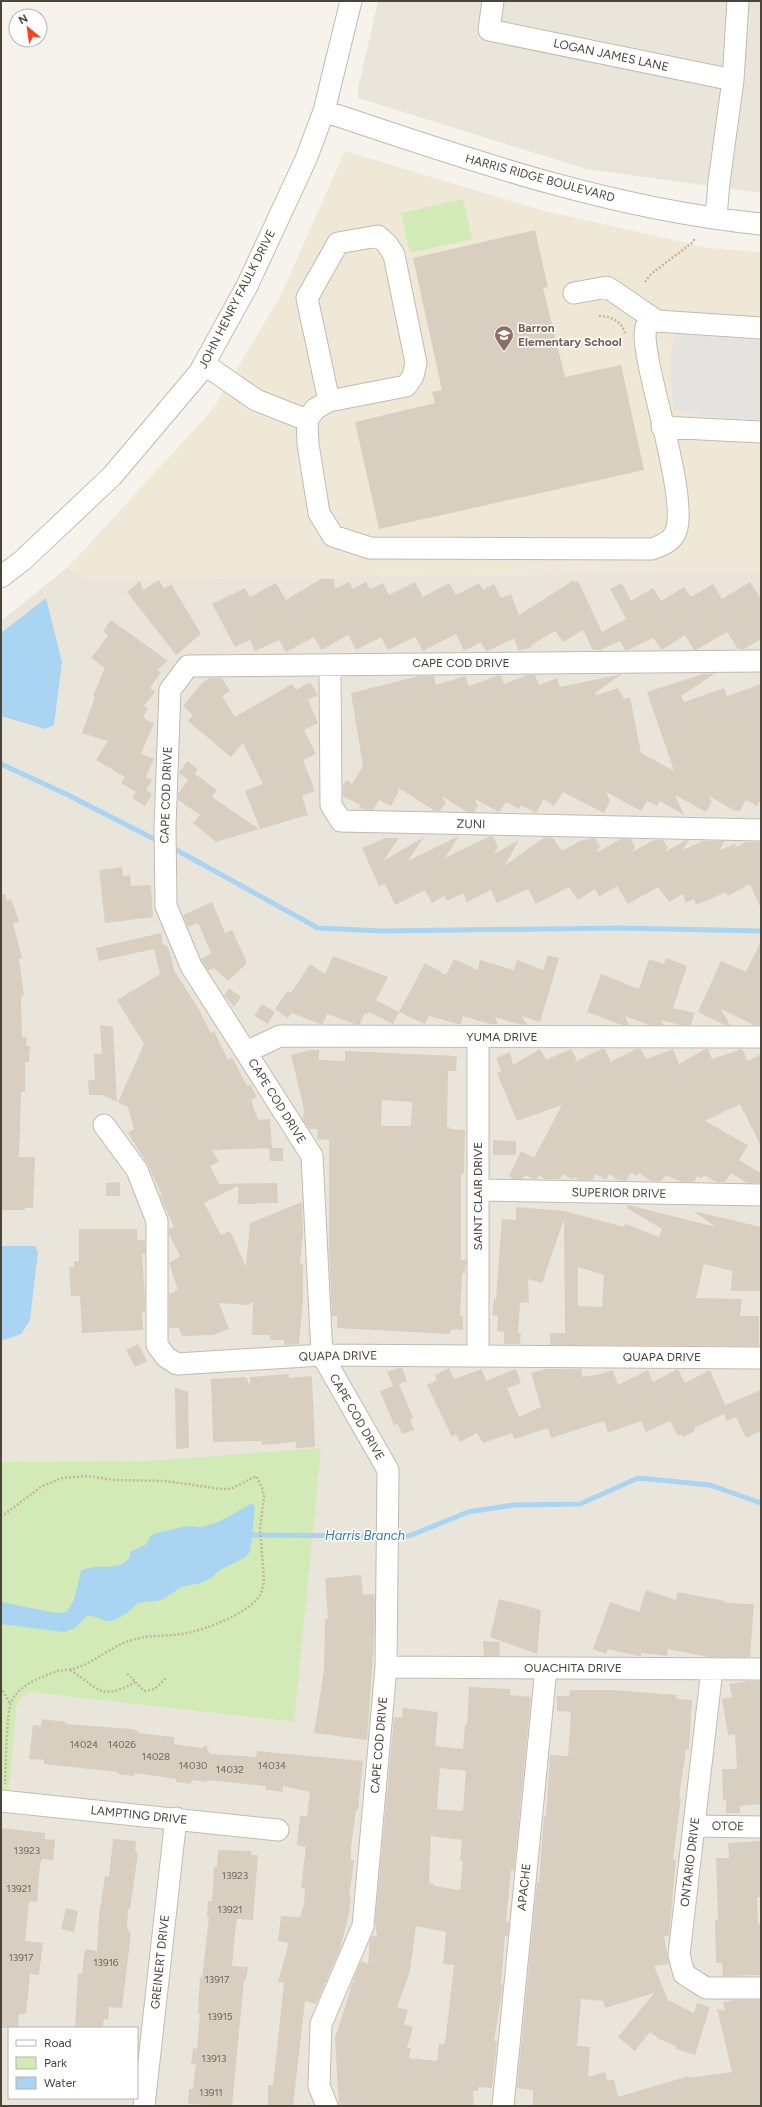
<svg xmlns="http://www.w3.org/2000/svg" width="762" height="2107" font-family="Figtree,sans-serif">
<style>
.residential{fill:#eae5da;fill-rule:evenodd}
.education{fill:#efe8d6}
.green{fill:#d2eab5}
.parking{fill:#e5e3e0}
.water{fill:#a9d4f2}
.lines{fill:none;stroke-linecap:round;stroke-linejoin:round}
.stream{stroke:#a9d4f2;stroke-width:5}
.building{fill:#d8cfc1;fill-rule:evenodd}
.minor-casing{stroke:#c2bbae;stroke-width:23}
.path{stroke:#c4b79f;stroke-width:2.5;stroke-dasharray:2 2;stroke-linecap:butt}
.minor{stroke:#fff;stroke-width:21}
.labels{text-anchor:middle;stroke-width:3;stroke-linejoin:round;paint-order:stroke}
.number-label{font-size:10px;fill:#6e675b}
.street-label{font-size:12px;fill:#4b4439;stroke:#fff}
.education-label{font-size:12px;font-weight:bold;fill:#785e54;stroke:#fff;text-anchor:start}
.water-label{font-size:13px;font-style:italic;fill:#2e7ab2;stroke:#fff}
</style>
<rect width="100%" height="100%" fill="#f6f3ec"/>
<path class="residential" d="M378 1H761V193L586 169 358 98V89Z
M68 567 82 579 564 574H761V2106H1V1790L9 1791 17 1704 23 1696 29 1692 294 1722 148 1461 1 1462V621ZM9 2028H137V2098H9Z"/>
<path class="education" d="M345 151 541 210 709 248 761 252V574H564L82 579 68 567 213 409 281 295Z"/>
<path class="green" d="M463 199 472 239 410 253 401 213Z
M321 1448 294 1722 29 1692 23 1696 17 1704 9 1791 1 1790V1462L148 1461Z"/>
<path class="parking" d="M676 332 761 341V421L698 415 673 409 670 357Z"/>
<path class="water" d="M46 598 62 662 54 725 45 729 1 716V633Z
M1 1246H35L38 1252 30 1320 21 1334 1 1341Z
M250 1504H253L255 1508 250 1552 244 1558 220 1570 211 1578 201 1583 181 1587 162 1600 138 1603 127 1613 112 1621H107L92 1616H87L75 1628 64 1632 1 1624V1602L56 1613 67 1612 74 1600 81 1571C96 1562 120 1573 130 1557V1552L147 1544 149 1538 153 1534 187 1526 202 1527 221 1521Z"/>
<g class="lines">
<path class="stream" d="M1 764 68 795 160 842
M171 847 318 928 382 931 618 928 761 931
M245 1535 382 1536
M392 1536H409L468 1512 514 1505 580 1504 638 1478 710 1485 761 1503"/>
</g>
<path class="building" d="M535 230 548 287 543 288 565 377 621 365 644 470 379 529 355 422 435 403 432 392 442 390 413 258Z
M321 579H334L335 589 349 582 353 589 366 582 370 589 383 583 389 595 415 582 423 597 449 583 456 595 479 583 483 590 494 584 501 598 511 594 519 615 574 580 575 583 578 581 602 632 626 619 610 589 622 583 631 601 653 588 661 601 684 587 691 597 713 584 722 599 750 582 761 599V639L744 649H738L727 632 696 650H694L685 635 662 650 653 638 628 650H625L620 641 600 650H593L583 630 563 642 555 631 531 645 532 647 519 651 514 638 488 651H486L481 642 464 651 456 634 423 651 415 637 388 650 381 637 356 650 348 635 321 650 314 637 286 652 279 640 255 651 250 640 235 647 212 604 245 588 250 597 276 583 286 600Z
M159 580 164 589 171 584 201 634 176 655 127 592 140 581 143 590Z
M111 620 168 661 157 670 161 672 150 688 155 692 144 706 148 708 143 718 154 723 141 754 154 759 146 777 152 780 146 790 152 794 145 806 132 798 136 792 121 783 125 777 96 760 108 741 82 733 95 697 93 696 105 668 91 658 108 636 103 631Z
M716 673 681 696 684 702 724 688 727 696 761 684V799L757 806 746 800 740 811H735L709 796 712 802 706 812 675 795 684 815 660 801 657 806 647 801 641 811 606 792 610 801 604 813 563 792 554 806 544 799 536 813 521 805 519 809 506 802 499 812 475 799 478 806 474 812H467L442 796 446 803 440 811H435L397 787 399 791 391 806 379 800 373 810 363 809 359 807 360 805 343 796V786L346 780 352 784 363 766 351 693 419 676H434L436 685 465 676 469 686 499 675H501L504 684 528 675H535L539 685 557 678 560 687 622 674 595 693 597 695 618 688 624 699 630 697 641 753 674 771 647 692 703 674Z
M210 678H222L230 691 222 696 235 717 292 684 296 690 310 682 318 695 308 700 318 723 304 730 316 754 303 760 315 791 302 796 308 815 260 829 245 791 263 784 243 743 231 757 188 721 193 715 183 706 203 682Z
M187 761 198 769 195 774 217 790 212 797 259 829 216 842 193 823 200 815 178 800V794L188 780 179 773Z
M459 836 445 858 490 836H493L498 847 494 854 519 840 505 865 545 837 553 838 562 851 580 841 595 838 600 846 596 853 621 839H631L635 847 632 852 654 840H663L668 848 665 852 686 840H689L683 850 703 841H724L720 850 737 843 734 848 746 842H761V909L750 884 728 896 726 892 696 905 694 899 686 903 683 894 669 902 658 887 628 904 617 886 599 897 595 889 578 900 569 887 536 904 528 889 497 903 491 890 467 902 463 893 447 901 444 896 432 903 425 890 395 905 385 884 379 886 362 848 385 838H399L383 861 424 837 408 861Z
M122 867 123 876 130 875 131 886 151 885 153 917 105 923 99 870Z
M5 894 7 901 11 899 19 921 13 924 22 958 19 959 24 995 21 996 22 1037H27L26 1046H30L29 1062H25V1092H21L19 1157H35L34 1180 33 1208H25V1210H1V895Z
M212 902 225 933 232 930 247 963 228 981 214 968 208 971 201 959 211 953 198 923 188 927 183 915Z
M161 933 163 945H166L170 952 175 974 176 973 198 1008 211 1033 214 1031 228 1060 232 1057 247 1086 250 1084 257 1097 251 1100 258 1120 270 1119 272 1148 212 1150 219 1162 210 1166 219 1184 277 1183 278 1203 238 1204V1186L204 1203 221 1235 230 1231 246 1267 250 1223 302 1202 303 1232 300 1265 303 1264V1299L299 1344 284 1345V1340H270V1335H252L253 1302 247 1305 219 1303 229 1329 213 1335 182 1336 179 1328H170L169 1326V1294L178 1290 169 1263 180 1256 169 1235V1229L174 1227 160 1196 162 1195 148 1165 128 1133 134 1129 128 1107 118 1102 144 1044 117 1000 160 974 154 949 99 961 96 948Z
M761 941V1025H754L721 1009 730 1025H725L698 1012 721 961 746 972Z
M548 955 559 958 540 1022 522 1016 527 1025 518 1024 495 1017 498 1024H490L463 1016 461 1024H458L429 1016 425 1024 399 1012 425 963 446 975 454 959 478 970 480 960 514 970 517 960 543 970Z
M333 956 388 977 376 1000 399 1012 393 1024 369 1012 368 1014 365 1013 360 1024H355L327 1014 323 1024H320L292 1013 288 1018 275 1009 287 991 291 993 310 964 325 974Z
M666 958 687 966 673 1008 695 1013 691 1025H680L661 1020 663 1025H649L625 1016 629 1025H622L587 1012 601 974 639 989 649 959 664 964Z
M229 988 241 997 234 1007 224 995Z
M262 1004 275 1012 268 1024 254 1016Z
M100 1025 113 1027 117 1102 102 1095H89L88 1080H95L94 1054H102Z
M540 1049 546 1060 571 1049 576 1058 575 1062 601 1049H605L611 1062 636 1049H641L646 1059 673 1049 679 1064 705 1049H708L712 1059 742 1049 748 1061 761 1054V1146L740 1104 705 1121 748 1145 739 1160 761 1173V1183H747L731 1173 725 1182H716L704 1175 702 1178 697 1176 694 1182H682L666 1175 661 1181H651L639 1173 637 1176 631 1173 626 1181 618 1180 609 1174 606 1180 596 1174 593 1180H579L574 1177 572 1180 563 1174 560 1179H545L539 1175 537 1179H533L525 1175 523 1179H513L509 1176 521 1151 534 1158 562 1105 517 1121 497 1073 501 1071 496 1058 510 1052 513 1065Z
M310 1050H319V1060L345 1061V1051L457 1056 456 1071H448L447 1127H450V1129L465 1130 464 1174H461V1260H466L465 1273H462L460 1316H463V1330L452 1329 449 1334 337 1328V1316H332L329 1250V1140L317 1139 318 1129H309L303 1120 304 1109 291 1055ZM382 1100 412 1102 411 1126H381Z
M493 1140 516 1141V1155H493Z
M269 1148H283V1161H270Z
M120 1182V1196H106V1183Z
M628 1205 716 1227 693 1211 761 1227V1291H731L732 1271 704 1264 696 1298 742 1299 740 1316H759V1346L550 1345V1333H565L564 1219 542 1283 528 1279 529 1302 520 1303 518 1333H521L520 1344H504V1332L497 1331 498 1316 492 1315 494 1299H496L502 1219 516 1220V1207L564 1211 624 1227 625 1224 659 1237 662 1229 627 1208ZM578 1267 604 1275 602 1307 578 1306Z
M79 1229H137V1240H145V1254H142L145 1298V1311L142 1312 143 1330 82 1333 80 1296H71L69 1267H74V1261H79Z
M138 1344 147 1361 135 1367 126 1350Z
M398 1368H402L407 1381 399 1384 413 1418 410 1419 414 1430 402 1434 398 1424 394 1425 380 1391 393 1386 387 1372Z
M449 1368 454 1379 482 1369 486 1381 516 1369 521 1383 507 1388 519 1417 541 1407 531 1373 545 1369H582V1377L601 1374 613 1370 618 1385 648 1370 653 1382 678 1369 685 1383 710 1370 725 1405 761 1390V1431L746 1438 736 1417 726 1421 724 1414 694 1428 695 1431 683 1437 682 1434 678 1436 670 1421 646 1432 641 1421 608 1433 604 1421 551 1438 548 1428 514 1439 512 1433 483 1443 477 1433 460 1442 456 1434 452 1437 427 1385 437 1380 435 1375Z
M289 1374V1378L312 1376 315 1447 296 1448V1442L262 1445V1441L213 1442 211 1379 246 1377 250 1386V1377Z
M175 1387 188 1392 189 1448 176 1449Z
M361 1575 363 1595 374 1594 375 1602 374 1642 367 1740 314 1733 324 1670 325 1619H328L325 1578Z
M646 1590 676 1600 677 1592 725 1601V1603L754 1604 750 1657H708L668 1649 667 1656 641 1653V1656H638L608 1649 606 1654 593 1649 610 1602 639 1612Z
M499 1599 541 1610 537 1654 490 1637Z
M483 1641 499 1642 500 1656H484Z
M748 1681H761V1804L740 1806V1813H726V1800H723L722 1769H737L735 1734 728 1735 722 1699 732 1697 729 1684Z
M469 1687 510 1689V1695L531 1697 514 1871 511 1870 506 1921 509 1922 508 1936H505L501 1984 503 1985 494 2041H497L492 2088 478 2087V2091H473L474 2106H339L335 2038 351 1988H350L361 1961 368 1964 370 1939 372 1936H377L375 1923 394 1717 402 1718 403 1708 438 1712 435 1746 463 1749 465 1725H467ZM440 1768 466 1771 463 1811 437 1809ZM431 1836 462 1840 460 1861H463L460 1890 434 1886V1884L429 1883ZM416 1926 446 1932 443 1964 454 1965 446 2035 444 2045 439 2044 437 2061 409 2058 411 2048H407L413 2027 404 2024 408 2010 397 2007 410 1971Z
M570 1690H614L677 1695 676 1699 692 1700 689 1749H686L679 1797 681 1798 673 1860H676L669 1936H664L669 1964 654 1966 668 2000 694 2013 697 2003 710 2007 695 2055 676 2049V2046L659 2039 650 2032 635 2051 618 2037 654 1993 605 2008 603 2001 581 1999 577 2046 590 2047 588 2077 605 2072 607 2081 614 2079 618 2097 689 2076 688 2078 732 2072 717 2009 725 2011 723 2002 733 2000H761V2106H533V2090L517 2088 537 1882H539L544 1816H546L550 1755 568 1756 571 1712 557 1711V1696H569Z
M42 1719 66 1722V1724L131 1729 138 1731V1733L174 1737V1744L201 1748 206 1745 210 1754 256 1757 257 1751 363 1761 358 1810H356L351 1848V1860H354L349 1897H351L349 1914 340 1949 316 2004 305 2001 293 2106H268V2085H273L284 1983 278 1982 289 1943 278 1941 281 1916 300 1917 304 1904 305 1889 301 1888 306 1847 297 1845 300 1816H307L310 1792 283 1786V1792L266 1790V1786L207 1780V1782L192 1780 191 1784 176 1782V1779L134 1773V1776L118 1774V1772L44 1764V1760L29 1759 33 1725 41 1726Z
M1 1828 45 1833V1839L55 1840 53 1860 42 1859 40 1864 37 1902 29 1901 25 1941 43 1943 39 1975 30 1974 26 2014H19L18 2028H1Z
M113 1839 136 1841 135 1850 138 1854 130 1909H128L127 1928 131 1934 122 2008 109 2007 108 2020 104 2019 102 2028H75L78 1974H82L85 1949 97 1951 99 1916 105 1876 109 1877Z
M761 1841V1897H757L758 1924H761V1975L723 1976 722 1963H716L715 1920H718L716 1858H729L728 1843Z
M218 1850 251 1851V1855H258L253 1920 237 1919 234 1943 232 1966 248 1967 246 1980H244L232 2106 188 2104 189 2089H193L196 2064H191L193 2048 197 2049 200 2014H198L199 1992 200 1977 202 1978 209 1917H207L208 1901H212L214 1867H217Z
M66 1908 78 1911 74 1932 61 1929Z"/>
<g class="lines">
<defs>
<path id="minor" d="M493 1 489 30 733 80
M324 111C467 159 610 209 761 224
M716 217 719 182 733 80 738 1
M574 293 607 287 657 321
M204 364 256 400 307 420
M329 401 307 298 338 243 378 236 387 244 394 255 416 363 413 376 406 386 329 401 315 409 307 420 308 444 319 513 333 536 370 548 652 549C662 545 672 542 676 531 687 502 654 396 648 359 646 347 643 335 647 323L657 321 761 328
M662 427 761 432
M1 577 23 560 112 476 199 373 247 286 306 159 324 111 351 1
M330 665 331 805 341 821 761 830
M246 1052 280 1036 761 1037
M104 1125 137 1170 157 1221V1345L166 1357 177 1364 322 1355 761 1358
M478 1190 761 1195
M478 1356V1037
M386 1667 761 1669
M712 1669 679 1955 684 1974 706 1988H761
M1 1801 278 1830
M694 1826 761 1827
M144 2106 176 1818
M327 2106 319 2086 321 2024 363 1926 386 1667 388 1470 322 1355 312 1156 191 966 166 906 165 827 170 690 188 666 761 661
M503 2106 546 1668"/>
</defs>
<use href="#minor" class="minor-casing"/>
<path class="path" d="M645 282 651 274 693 242 695 238
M599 316C611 316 621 321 625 333
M1 1517 42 1486 62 1478 74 1477 87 1476 114 1480 165 1481 222 1489H231L256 1476 262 1488 264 1497 260 1528 264 1580C263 1587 262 1594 257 1599 243 1615 207 1629 187 1633 168 1637 148 1634 129 1641 110 1647 95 1662 76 1668 70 1670 63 1670 58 1671 42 1676 20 1685 12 1700 6 1711 6 1767 5 1784
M70 1670C99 1688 100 1702 135 1682
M127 1674C134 1678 137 1686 145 1691L155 1689 166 1678
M1 1687 10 1704"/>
<use href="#minor" class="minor"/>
</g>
<defs>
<symbol id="school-pin" viewBox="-11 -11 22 30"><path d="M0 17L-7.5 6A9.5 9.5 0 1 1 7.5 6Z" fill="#8d6e63" stroke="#fff"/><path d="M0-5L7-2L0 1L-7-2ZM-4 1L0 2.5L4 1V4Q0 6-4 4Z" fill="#fff"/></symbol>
</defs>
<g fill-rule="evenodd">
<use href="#school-pin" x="493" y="324" width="22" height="30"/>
</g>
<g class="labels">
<g class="number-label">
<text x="84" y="1748">14024</text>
<text x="122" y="1748">14026</text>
<text x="156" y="1760">14028</text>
<text x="193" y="1769">14030</text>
<text x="272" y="1769">14034</text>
<text x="230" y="1773">14032</text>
<text x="27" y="1854">13923</text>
<text x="235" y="1879">13923</text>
<text x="19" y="1892">13921</text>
<text x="230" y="1913">13921</text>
<text x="21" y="1961">13917</text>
<text x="106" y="1966">13916</text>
<text x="217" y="1983">13917</text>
<text x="220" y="2020">13915</text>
<text x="214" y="2062">13913</text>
<text x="211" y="2096">13911</text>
</g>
<g class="street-label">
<text transform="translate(611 55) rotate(12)" y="4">LOGAN JAMES LANE</text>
<text transform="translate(540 178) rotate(15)" y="4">HARRIS RIDGE BOULEVARD</text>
<text transform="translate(237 299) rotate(-63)" y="4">JOHN HENRY FAULK DRIVE</text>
<text x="461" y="667">CAPE COD DRIVE</text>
<text transform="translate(166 795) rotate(-88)" y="4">CAPE COD DRIVE</text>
<text transform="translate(471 824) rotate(1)" y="4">ZUNI</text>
<text x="502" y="1041">YUMA DRIVE</text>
<text transform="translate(277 1101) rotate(58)" y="4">CAPE COD DRIVE</text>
<text transform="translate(619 1193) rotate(1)" y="4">SUPERIOR DRIVE</text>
<text transform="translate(478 1196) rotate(-90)" y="4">SAINT CLAIR DRIVE</text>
<text transform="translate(338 1356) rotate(-1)" y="4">QUAPA DRIVE</text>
<text x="662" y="1361">QUAPA DRIVE</text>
<text transform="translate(357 1417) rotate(60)" y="4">CAPE COD DRIVE</text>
<text x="573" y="1672">OUACHITA DRIVE</text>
<text transform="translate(379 1745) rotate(-85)" y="4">CAPE COD DRIVE</text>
<text transform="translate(139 1815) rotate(6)" y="4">LAMPTING DRIVE</text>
<text transform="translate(728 1826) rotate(1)" y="4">OTOE</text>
<text transform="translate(690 1862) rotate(-83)" y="4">ONTARIO DRIVE</text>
<text transform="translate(524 1887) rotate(-84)" y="4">APACHE</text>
<text transform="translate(160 1962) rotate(-84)" y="4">GREINERT DRIVE</text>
</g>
<g class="education-label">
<text x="518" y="332">Barron<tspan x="518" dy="14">Elementary School</tspan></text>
</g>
<g class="water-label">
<text x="365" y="1540">Harris Branch</text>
</g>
</g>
<rect width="762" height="2107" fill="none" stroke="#4b4439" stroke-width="4"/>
<rect x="8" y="2027" width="130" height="72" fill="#ffffff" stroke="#b7b4b0"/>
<rect x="16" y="2040" width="20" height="6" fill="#ffffff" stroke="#b7b4b0"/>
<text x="44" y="2047" font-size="12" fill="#4b4439">Road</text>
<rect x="16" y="2057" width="20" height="12" fill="#d2eab5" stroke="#b7b4b0"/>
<text x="44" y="2067" font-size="12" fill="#4b4439">Park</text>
<rect x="16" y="2077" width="20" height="12" fill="#a9d4f2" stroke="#b7b4b0"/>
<text x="44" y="2087" font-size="12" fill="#4b4439">Water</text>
<g transform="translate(28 28) rotate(331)"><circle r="19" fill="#ffffff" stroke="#b7b4b0"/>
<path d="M0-3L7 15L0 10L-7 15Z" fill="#fc3f1d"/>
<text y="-6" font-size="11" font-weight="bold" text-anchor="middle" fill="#4b4439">N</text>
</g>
</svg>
